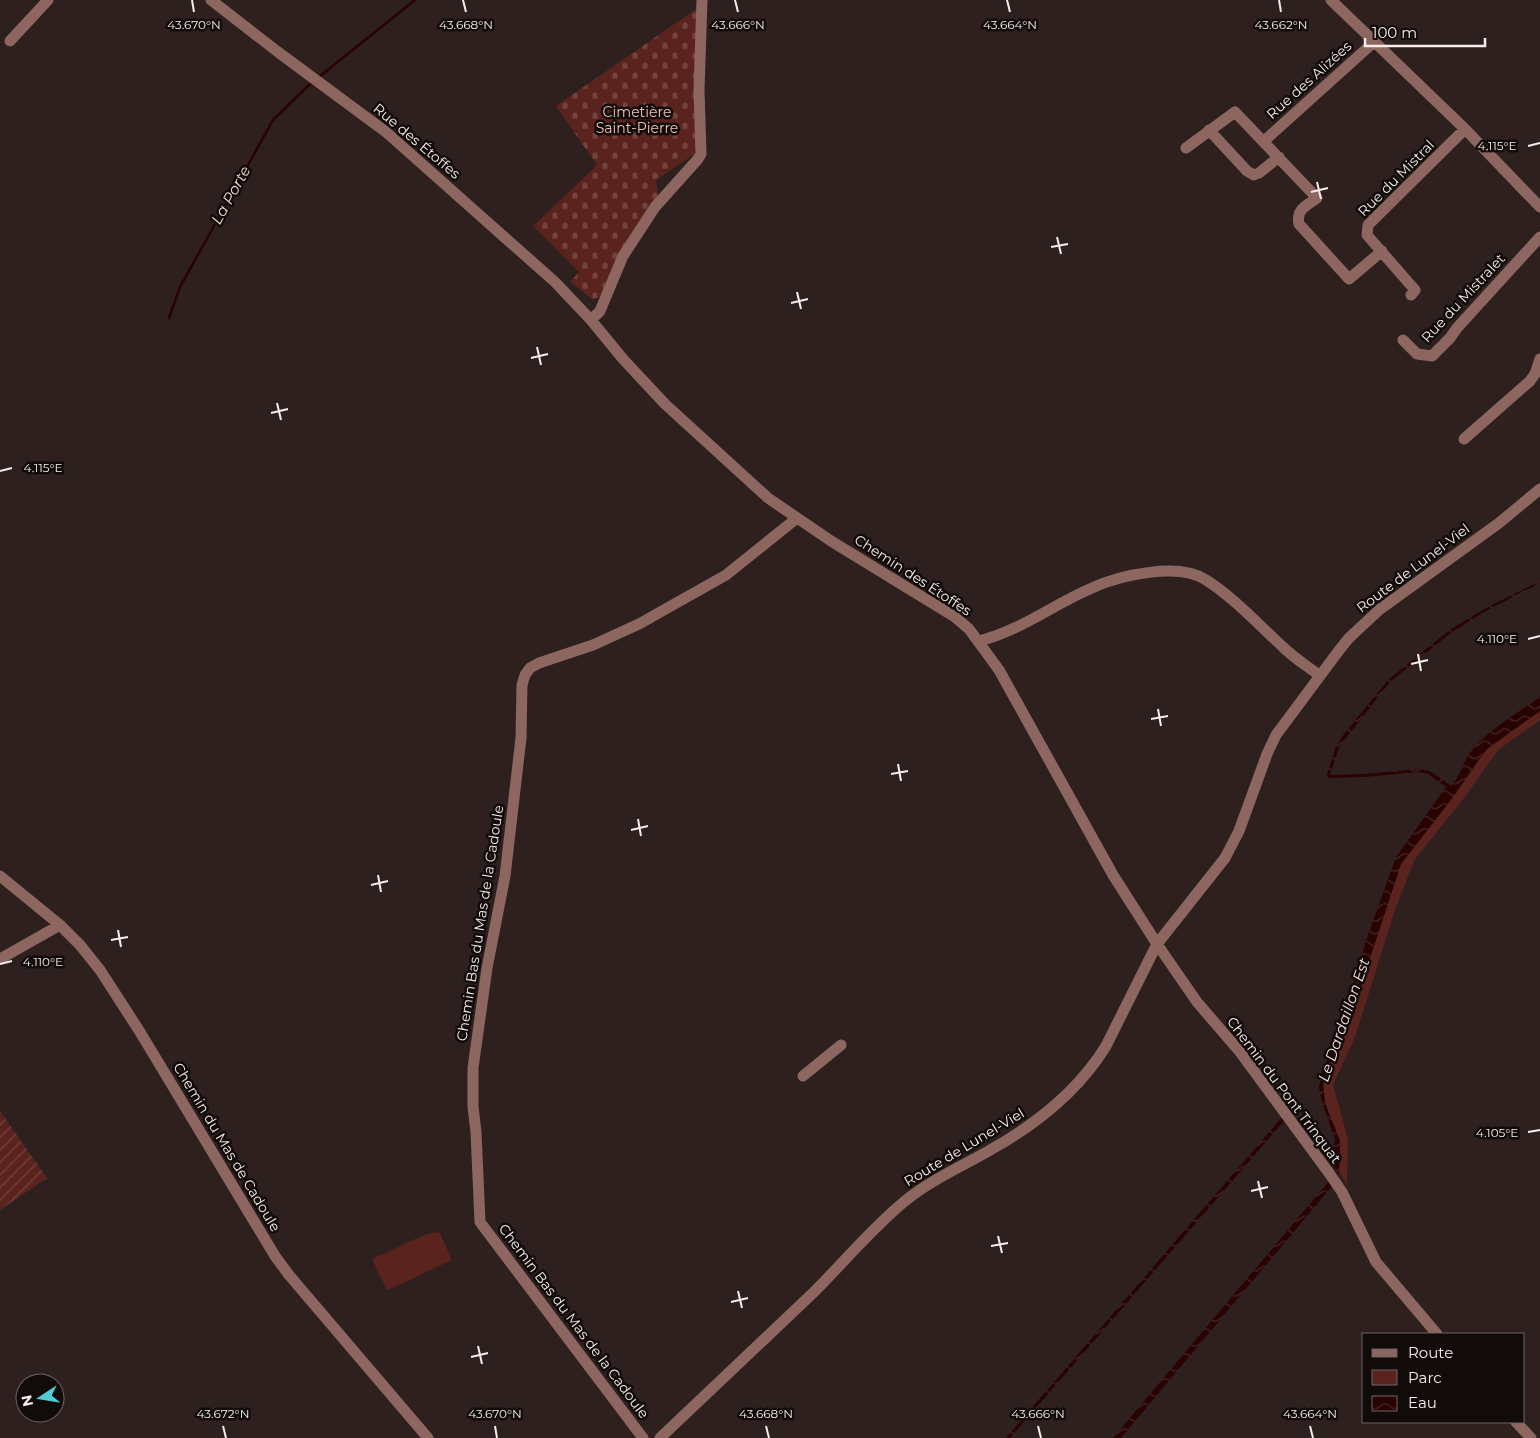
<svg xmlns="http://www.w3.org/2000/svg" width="1540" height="1438" font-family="Montserrat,sans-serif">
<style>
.green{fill:#5b231e}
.cemetery{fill:url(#cemetery-stones)}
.garden{fill:url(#garden-furrows)}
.water{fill:url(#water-waves)}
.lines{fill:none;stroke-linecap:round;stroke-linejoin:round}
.stream{stroke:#290202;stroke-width:2.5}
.minor{stroke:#8d6660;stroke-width:11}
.ticks{fill:none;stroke:#f7edec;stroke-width:2}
.labels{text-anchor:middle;stroke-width:5;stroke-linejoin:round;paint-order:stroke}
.street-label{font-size:14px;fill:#f7edec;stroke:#110b0a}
.park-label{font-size:14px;fill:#f3c2bb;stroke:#110b0a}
.water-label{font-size:15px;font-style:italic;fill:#f7deda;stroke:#110b0a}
.ticks-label{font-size:12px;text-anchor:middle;fill:#f7edec;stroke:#110b0a;stroke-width:5;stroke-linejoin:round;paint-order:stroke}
</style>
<defs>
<pattern id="cemetery-stones" width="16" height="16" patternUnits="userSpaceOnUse" patternTransform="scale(1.25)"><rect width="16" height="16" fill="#5b231e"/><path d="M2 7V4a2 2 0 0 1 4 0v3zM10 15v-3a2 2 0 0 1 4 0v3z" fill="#73433f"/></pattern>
<pattern id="garden-furrows" width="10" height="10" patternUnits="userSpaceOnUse" patternTransform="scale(1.25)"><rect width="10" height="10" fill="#5b231e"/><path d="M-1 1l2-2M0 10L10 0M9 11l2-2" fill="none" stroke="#73433f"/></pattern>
<pattern id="water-waves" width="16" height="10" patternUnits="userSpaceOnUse" patternTransform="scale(1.25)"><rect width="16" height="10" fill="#290202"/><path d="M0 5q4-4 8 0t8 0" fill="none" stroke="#492727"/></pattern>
</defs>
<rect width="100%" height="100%" fill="#2e201e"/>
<path class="green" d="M1540 711V720L1498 750 1464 798 1415 859 1396 907 1355 1037 1333 1085 1348 1139 1347 1186 1339 1170 1340 1141 1325 1103 1323 1082 1332 1057 1351 1016 1401 864 1450 801 1481 757 1487 749Z
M437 1232 440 1233 451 1258 450 1261 388 1290 386 1288 372 1259 424 1235Z"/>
<path class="cemetery" d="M699 7 696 150 693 155 656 180 658 195 622 248 601 297 592 299 570 282 579 272 533 226 597 165 556 106Z"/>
<path class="garden" d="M0 1111 47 1178 0 1210Z"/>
<path class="water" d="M1540 581V583L1484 612 1452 632 1390 682 1339 747 1330 775 1364 774 1418 769 1430 771 1451 786C1461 776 1463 760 1473 749 1494 725 1515 715 1540 697V711L1487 749 1481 757 1450 801 1401 864 1351 1016 1332 1057 1323 1082 1325 1103 1340 1141 1339 1175 1332 1164 1330 1157 1335 1140 1321 1099 1319 1087 1321 1074 1338 1037 1366 941 1396 857 1446 787 1428 774 1418 772 1364 777 1329 778 1327 775 1336 746 1344 734 1388 680 1451 629 1486 608Z
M1282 1117 1285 1120 1010 1438H1006Z
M1330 1180 1333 1185 1121 1438H1113Z"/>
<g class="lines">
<path class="stream" d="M319 77 415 0
M169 318 180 287 273 120 310 84"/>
<path class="minor" d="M211 0 278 52 386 132 555 282 591 320 623 359 665 404 768 498 831 541 955 617 969 629 999 670 1113 875 1157 944 1197 1002 1240 1052 1329 1173 1342 1192 1376 1262 1437 1334
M1331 0 1465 129 1540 207
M10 41 48 0
M1209 130 1247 171 1254 175 1259 173 1279 157
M1264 141 1374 42
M1186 148 1235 112 1317 198C1306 206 1296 209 1299 224L1349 279 1382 251
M1411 295 1415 290 1367 235 1368 225 1465 129
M591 320 600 311 623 256 655 207 698 159 701 154 699 90 702 0
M1403 340 1417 354 1432 356 1450 338 1457 328 1540 237
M1464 439 1530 381 1535 374 1540 359
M979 641C1020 631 1054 604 1092 588 1120 575 1179 562 1206 580 1232 596 1260 626 1283 647 1294 658 1307 666 1319 675
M0 876 60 925 80 945 100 970 140 1032 275 1256 289 1275 428 1438
M0 959 60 925
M803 1076 841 1045
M1516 1422 1531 1438
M643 1438 480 1222 476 1132 473 1107V1068L487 968 505 876 521 738 522 685 525 675 530 668 539 663 593 645 639 624 726 575 797 518
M660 1438C711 1389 763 1341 814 1292 844 1262 872 1228 905 1201 932 1179 963 1166 992 1149 1038 1123 1079 1090 1106 1046L1157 944 1225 858 1239 831 1267 754 1276 735 1340 649 1349 638 1379 610 1499 523 1540 489"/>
</g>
<path class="ticks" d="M192 0 194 12M463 0 466 12M735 0 738 12M1007 0 1010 12M1279 0 1281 12M1528 146 1540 143M1317 182 1321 199M1311 192 1328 188M1057 237 1061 254M1051 247 1068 244M797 292 801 309M791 303 808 299M537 347 541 365M531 358 548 354M277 403 281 420M271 413 288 409M0 471 12 468M1528 639 1540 636M1418 654 1421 671M1411 664 1428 660M1158 709 1161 726M1151 719 1168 716M898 764 901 781M891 774 908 771M638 819 641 836M631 830 648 826M378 875 381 892M371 885 388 881M118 930 121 947M111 940 128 937M0 964 12 961M1528 1132 1540 1130M1258 1181 1262 1198M1251 1191 1268 1187M998 1236 1002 1253M991 1246 1008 1243M738 1291 742 1308M731 1302 748 1298M478 1346 482 1364M471 1357 488 1353M223 1426 226 1438M495 1426 497 1438M766 1426 769 1438M1038 1426 1041 1438M1310 1426 1313 1438"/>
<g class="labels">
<g class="street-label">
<text transform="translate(1309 80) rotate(-42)" y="5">Rue des Alizées</text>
<text transform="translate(417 141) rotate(40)" y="5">Rue des Étoffes</text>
<text transform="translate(1396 178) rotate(-45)" y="5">Rue du Mistral</text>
<text transform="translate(1463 298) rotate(-47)" y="5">Rue du Mistralet</text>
<text transform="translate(1413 568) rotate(-37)" y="5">Route de Lunel-Viel</text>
<text transform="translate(913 575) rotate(33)" y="5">Chemin des Étoffes</text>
<text transform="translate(480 923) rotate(-81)" y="5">Chemin Bas du Mas de la Cadoule</text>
<text transform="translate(1284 1090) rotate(53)" y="5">Chemin du Pont Trinquat</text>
<text transform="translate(227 1147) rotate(59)" y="5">Chemin du Mas de Cadoule</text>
<text transform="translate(964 1147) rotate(-31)" y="5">Route de Lunel-Viel</text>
<text transform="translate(574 1321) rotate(53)" y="5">Chemin Bas du Mas de la Cadoule</text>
</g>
<g class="park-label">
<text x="637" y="117">Cimetière<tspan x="637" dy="16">Saint-Pierre</tspan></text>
</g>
<g class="water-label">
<text transform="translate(231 195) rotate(-61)" y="5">La Porte</text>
<text transform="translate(1344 1020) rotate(-71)" y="5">Le Dardaillon Est</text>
</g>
</g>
<g class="ticks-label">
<text x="194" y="29">43.670°N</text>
<text x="466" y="29">43.668°N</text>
<text x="738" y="29">43.666°N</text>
<text x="1010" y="29">43.664°N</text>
<text x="1281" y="29">43.662°N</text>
<text x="1497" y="150">4.115°E</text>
<text x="43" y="472">4.115°E</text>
<text x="1497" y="643">4.110°E</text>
<text x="43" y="966">4.110°E</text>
<text x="1497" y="1137">4.105°E</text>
<text x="223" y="1418">43.672°N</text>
<text x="495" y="1418">43.670°N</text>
<text x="766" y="1418">43.668°N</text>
<text x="1038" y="1418">43.666°N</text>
<text x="1310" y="1418">43.664°N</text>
</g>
<rect x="1362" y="1333" width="162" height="90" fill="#110b0a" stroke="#6d6564"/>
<rect x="1372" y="1349" width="25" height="8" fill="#8d6660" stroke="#6d6564"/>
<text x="1408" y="1358" font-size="15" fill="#f7edec">Route</text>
<rect x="1372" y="1370" width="25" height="15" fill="#5b231e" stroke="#6d6564"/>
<text x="1408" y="1383" font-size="15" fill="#f7edec">Parc</text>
<rect x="1372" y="1396" width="25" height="15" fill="url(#water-waves)" stroke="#6d6564"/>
<text x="1408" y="1408" font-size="15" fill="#f7edec">Eau</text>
<g transform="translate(40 1398) rotate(258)"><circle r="24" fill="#110b0a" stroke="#6d6564"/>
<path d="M0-4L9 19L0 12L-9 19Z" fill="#51ccd4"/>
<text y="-8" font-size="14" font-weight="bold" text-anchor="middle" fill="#f7edec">N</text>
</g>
<path d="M1365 38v8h120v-8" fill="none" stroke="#f7edec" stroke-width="2.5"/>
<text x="1372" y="38" font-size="15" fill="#f7edec" stroke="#110b0a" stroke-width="4" paint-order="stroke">100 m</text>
</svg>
